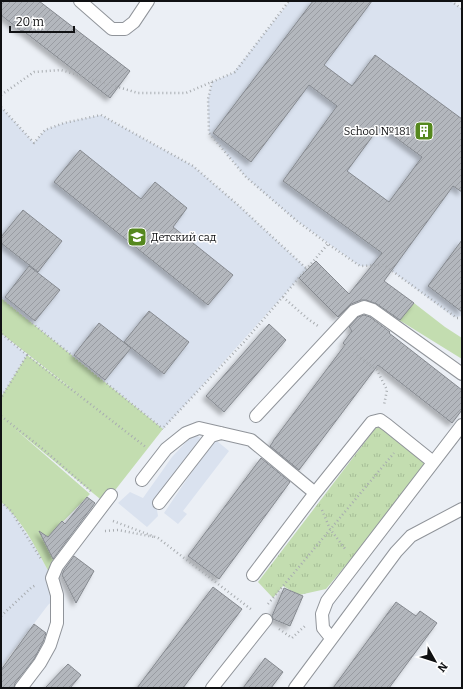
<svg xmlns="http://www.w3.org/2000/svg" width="463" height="689" font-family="Bitter,serif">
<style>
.built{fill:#dae2ef}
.green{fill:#c3ddb0}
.park{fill:url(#park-tufts)}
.building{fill:url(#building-hatch);stroke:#85898f;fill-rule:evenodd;filter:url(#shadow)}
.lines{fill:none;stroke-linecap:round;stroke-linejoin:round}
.lane-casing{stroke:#90949a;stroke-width:14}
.path{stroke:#a8acb0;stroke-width:2.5;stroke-dasharray:1 3;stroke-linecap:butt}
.lane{stroke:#fff;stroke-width:12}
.labels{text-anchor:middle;stroke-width:3;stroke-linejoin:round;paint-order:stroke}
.poi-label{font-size:11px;fill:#101113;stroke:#fff;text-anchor:end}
</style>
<defs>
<pattern id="park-tufts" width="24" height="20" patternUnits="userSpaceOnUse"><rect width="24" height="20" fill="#c3ddb0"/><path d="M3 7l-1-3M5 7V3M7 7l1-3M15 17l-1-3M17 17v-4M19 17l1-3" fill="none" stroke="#a6bd96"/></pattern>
<pattern id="building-hatch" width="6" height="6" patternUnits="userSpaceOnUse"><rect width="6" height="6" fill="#b3b7bd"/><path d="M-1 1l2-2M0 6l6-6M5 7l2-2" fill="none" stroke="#999ca2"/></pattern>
<filter id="shadow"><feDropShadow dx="-3.5" dy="3.5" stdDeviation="2" flood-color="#0004"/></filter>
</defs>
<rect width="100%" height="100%" fill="#ebeff5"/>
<path class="built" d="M290 1H451L462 9V316L454 317 384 265 360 266 292 217 246 177 209 133 208 100 212 82 233 73Z
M1 107 34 143 45 130 64 123 101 115 193 166 238 205 307 269 163 429 1 298Z
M1 330 2 334 27 355 1 398Z
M195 435 207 441 211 436 229 451 183 511 187 514 178 524 164 513 202 457 159 503 157 510 158 516 147 527 118 503 130 492 143 498 172 457 189 439Z
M1 502 11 511 33 543 52 578 57 597 48 605 1 667Z"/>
<path class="green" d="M1 298 163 429 105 503 14 428 90 494 44 541 57 566 52 578C38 552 24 522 1 502V397L27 355 81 396 2 334Z
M414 303 445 327 462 338V359L399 320Z"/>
<path class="park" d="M381 421 433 462 326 589 299 595 283 586 273 598 258 582Z"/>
<path class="building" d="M1 1H39L130 71 110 98 22 30 21 31 1 15Z
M313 1H372L324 65 352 86 375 55 462 119V192L453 186 384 281 414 303 400 320 377 304 366 300H361L351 304 338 317 299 278 316 261 349 294 382 253 283 181 337 106 309 85 251 162 213 133ZM380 126 422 157 389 202 347 171Z
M80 150 141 199 155 182 187 208 173 227 233 275 208 305 54 182Z
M23 210 62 241 38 272 1 243V237Z
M462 240V312L428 286Z
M29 266 60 290 35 321 5 297Z
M149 311 189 342 164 374 124 342Z
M364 315 370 317 390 332 389 333 462 390V410L452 423 378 365 299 470 270 446 273 442V441L345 345 343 343 352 331 349 327 358 317Z
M99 323 131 348 105 380 74 355Z
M269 324 286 340 224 412 206 396Z
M261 458 290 482 219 579 188 556Z
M87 497 95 503 53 559 39 531 48 537 62 521 65 524Z
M74 556 94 571 76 603 62 575 64 570Z
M213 587 242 609 183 688H137Z
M284 588 303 596 290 626 273 619 272 616Z
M396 602 416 616 420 611 437 623 389 688H333Z
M34 624 46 633 43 642 34 659 15 683 14 688H1V670Z
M265 658 283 672 271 688H243Z
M68 664 81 675 70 688H45Z"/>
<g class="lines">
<defs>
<path id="lane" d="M80 1 112 29H125L134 22 148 1
M256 416 354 311 364 307 373 310 462 374
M142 480 166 449 186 433 199 428 251 440 315 493
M159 503 211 436 221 433
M253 575 315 493 372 422 380 420 387 425 433 462
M331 638 323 628 322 614 327 601 462 425
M21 688 40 663 50 645 57 623V595L52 578 57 566 111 495
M212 688 266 620
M295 688 396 552 411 536 462 509"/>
</defs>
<use href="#lane" class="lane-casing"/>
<path class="path" d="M451 1 462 9
M212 82 208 99 209 133 246 177 297 221 328 244 360 266 384 265 457 318H462
M1 95 34 72 61 70 138 93H186L235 72 289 1
M1 107 34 143 45 130 64 123 101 115 193 166 238 205 307 269
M283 297 308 319 318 326
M1 298 163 429
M1 330 2 334 27 355 1 398
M344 346 377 370 387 390 384 405
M27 355 147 448
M1 416 44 450 92 492
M164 427 244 342 328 244
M1 502 11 511 41 559
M322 510 330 529 346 550
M113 521 158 538 252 610
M105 531 118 530 154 537
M268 604 394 453
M1 616 32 587 36 585
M279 629 292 638 306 625"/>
<use href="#lane" class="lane"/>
</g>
<defs>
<symbol id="building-square" viewBox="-11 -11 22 22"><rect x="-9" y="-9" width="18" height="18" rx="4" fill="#55881e" stroke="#fff"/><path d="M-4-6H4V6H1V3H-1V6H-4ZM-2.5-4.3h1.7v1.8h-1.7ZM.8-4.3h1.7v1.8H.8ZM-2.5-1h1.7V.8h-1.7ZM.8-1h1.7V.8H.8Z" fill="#fff"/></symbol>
<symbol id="school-square" viewBox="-11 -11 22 22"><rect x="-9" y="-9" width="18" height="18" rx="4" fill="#55881e" stroke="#fff"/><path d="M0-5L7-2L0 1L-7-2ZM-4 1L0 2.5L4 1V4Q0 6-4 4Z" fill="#fff"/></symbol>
</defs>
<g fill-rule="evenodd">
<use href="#building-square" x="413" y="120" width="22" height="22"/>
<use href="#school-square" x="126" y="226" width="22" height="22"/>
</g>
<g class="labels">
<g class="poi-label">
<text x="410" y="135">School №181</text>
<text x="151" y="241" text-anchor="start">Детский сад</text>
</g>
</g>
<rect width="463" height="689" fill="none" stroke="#101113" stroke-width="4"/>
<g transform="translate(435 661) rotate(129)" stroke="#ffffff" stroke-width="3" paint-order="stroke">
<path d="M0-3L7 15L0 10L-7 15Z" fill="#101113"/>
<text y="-6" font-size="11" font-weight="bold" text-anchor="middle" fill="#101113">N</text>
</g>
<path d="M10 26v6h64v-6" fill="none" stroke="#101113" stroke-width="2"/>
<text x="16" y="26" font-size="12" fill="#101113" stroke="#ffffff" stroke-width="3" paint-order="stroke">20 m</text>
</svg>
